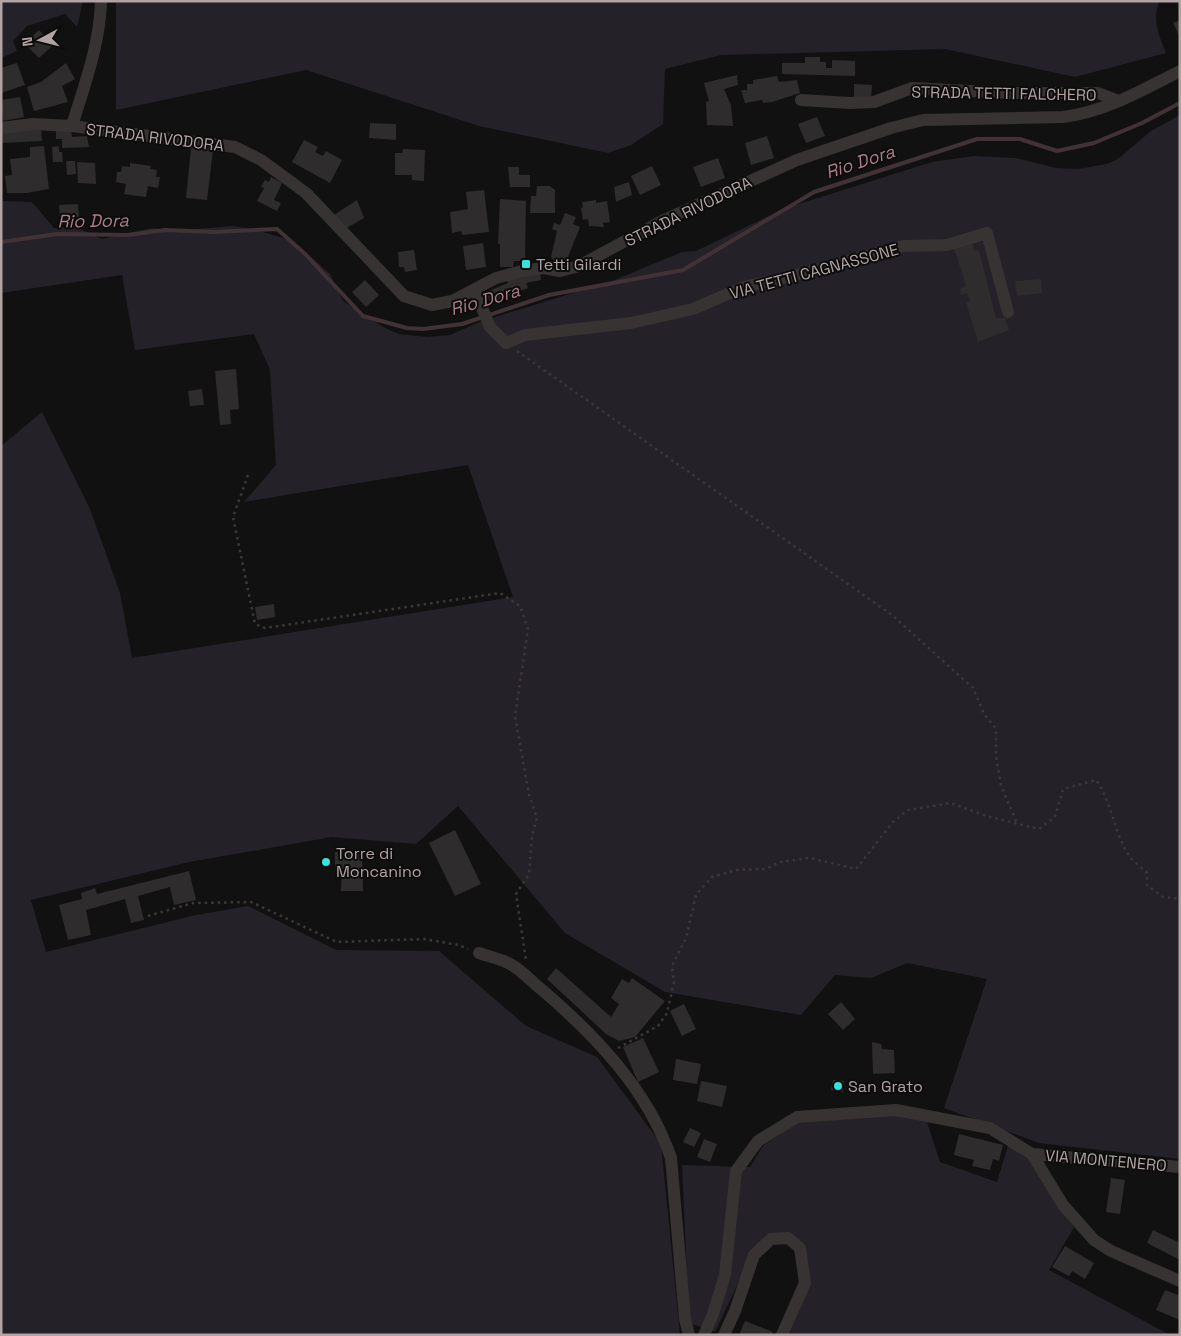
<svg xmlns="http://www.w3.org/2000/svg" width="1181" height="1336" font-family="'Space Grotesk',sans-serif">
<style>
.green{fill:#242129}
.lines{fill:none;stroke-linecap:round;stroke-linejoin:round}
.stream{stroke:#423236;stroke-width:4}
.building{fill:#2e2c2c}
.path{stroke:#3d3838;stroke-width:2.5;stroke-dasharray:2.5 4;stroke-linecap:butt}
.minor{stroke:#363332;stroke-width:12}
.poi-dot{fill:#39e1dc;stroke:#0d0c0c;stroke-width:2}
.labels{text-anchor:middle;stroke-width:4;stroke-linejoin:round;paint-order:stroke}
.street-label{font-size:16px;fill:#b1a3a3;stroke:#0d0c0c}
.poi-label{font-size:16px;fill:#b1a3a3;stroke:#0d0c0c;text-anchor:start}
.water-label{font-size:18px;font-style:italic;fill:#aa7c87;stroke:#0d0c0c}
</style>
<rect width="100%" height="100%" fill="#121111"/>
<path class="green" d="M1 1H83L77 27 65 14 27 26 13 41 17 51 1 58Z
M116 1H1160C1151 19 1159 35 1166 53L1075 77 945 49 721 55 665 69 663 124 631 145 608 153 479 126 306 70 116 110Z
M1180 115V1159L1039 1143 944 1108 987 979 907 963 871 978 835 975 801 1015 665 992 565 933 458 806 416 844 332 837 189 862 31 900 46 952 196 915 248 906 336 950 439 951 526 1026 597 1057 661 1144 680 1335H1V446L42 412 90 509 120 593 132 658 513 597 468 465 244 502 276 465 270 370 254 334 135 350 122 275 1 293V201L32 202 54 228 76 227 102 239 152 228 172 231 233 226 256 230 283 238 300 247 330 274 343 301 385 328 399 334 427 337 450 335 482 321 612 281 682 252 696 251 783 209 932 162 974 156 1016 158 1056 168 1079 169 1106 164 1118 159 1151 131Z
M896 1114 927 1122 940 1162 997 1182 1008 1145 1028 1157 1074 1227 1049 1270 1170 1335H789L810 1283 791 1234 753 1252 715 1332 689 1323 682 1165 750 1167 763 1146 797 1122Z"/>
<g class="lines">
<path class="stream" d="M1 242 57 234 127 235 165 230 214 232 277 229 304 253 363 316 407 328 423 329 462 324 549 295 683 270 814 192 977 139H1020L1057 151 1094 143 1142 123 1180 103"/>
</g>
<path class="building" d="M1180 20V37L1173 23Z
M39 30 53 45 39 58 24 43Z
M805 57H820V62H826V68H832V60L855 61V76L782 74V63H805Z
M17 63 25 85 1 93V68Z
M66 63 75 79 62 86 68 102 34 111 27 87 41 82Z
M737 75 738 85 724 89 731 105 733 126 707 125 706 102 709 101 704 83Z
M777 76 779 82 797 80 800 93 772 102 763 103 762 100 745 103 741 90H747V84H753V80Z
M854 84 872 85 871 99 854 98Z
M20 97 24 117 3 121 1 100Z
M817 117 825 136 806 143 798 124Z
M370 123 396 124V140L369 138Z
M41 127 42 141 1 143V129Z
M71 129 72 137 87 136 89 147 62 148V139H56V131Z
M767 136 774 158 751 165 745 143Z
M304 140 318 147 315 152 323 156 326 151 342 160 330 183 292 162Z
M44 146 49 189 27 193H7L5 176 12 175 10 159 30 157V147Z
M59 146V152H62L63 162H53L52 147Z
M191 148 213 150 207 200 186 198Z
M403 149 425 150 424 181 412 180V175H395V153H402Z
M718 158 725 178 701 187 693 167Z
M66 161H75L76 174 67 175Z
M77 162 95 163 96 184 78 183Z
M130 163 151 166 150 169 157 170 156 177H160L158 188 148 186 146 197 124 194 126 184 116 182 117 172H121L122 166 130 167Z
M652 166 661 185 640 195 631 176Z
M508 167H519V175H530V187H510Z
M271 177 282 183 274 200 281 203 277 211 257 201 264 188 261 187 265 180 269 182Z
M629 182 632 195 616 202 614 187Z
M537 186H550L555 190V213H530L531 196H536Z
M484 190 489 232 462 235 461 231 452 233 450 212 468 209 466 192Z
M500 199 526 201 525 261H514L513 267H500V244H498Z
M357 200 364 218 345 229 334 215Z
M596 200V203L607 201 610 222 603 223 604 227 589 226 588 219 583 220 581 208 583 207 582 202Z
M78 204 79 217 60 218 59 205Z
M565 213 576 217 573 224 580 227 566 262 557 263 551 257 557 231 552 229 554 223 560 225Z
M972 241 974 251 979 250 996 318H1005L1009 330 978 342 966 302 970 301 967 293 961 295 960 289 966 286 954 248Z
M483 243 486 267 466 270 463 246Z
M414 250 417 270 405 272 404 267H399L398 252Z
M540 272 541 280 526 283 528 288 517 292 518 295 490 303 486 292 508 283 506 279Z
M1041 279 1042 293 1017 296 1015 281Z
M365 280 379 295 366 307 352 292Z
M236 369 239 409 230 410 231 424 220 425 215 371Z
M202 389 204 405 190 406 188 391Z
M274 604 275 617 257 620 255 607Z
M455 830 481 884 455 896 429 843Z
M362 849 363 891H341L342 867 335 868V852Z
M189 871 196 900 174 905 170 887 138 896 144 920 131 923 125 899 86 910 91 935 68 940 59 905 82 899 81 893 95 888 97 894Z
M556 968 611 1017 619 1004 611 998 622 979 629 983 632 978 665 1001 635 1037 619 1041 606 1034 547 979Z
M841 1002 855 1019 843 1030 828 1014Z
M684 1004 696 1029 682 1036 670 1011Z
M643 1038 659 1072 638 1082 623 1047Z
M872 1042 881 1044 882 1049 894 1050 895 1073 873 1074Z
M676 1059 701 1064 697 1084 673 1080Z
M833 1080 844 1081 843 1092 831 1090Z
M701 1081 727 1086 722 1107 697 1101Z
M690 1128 701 1133 694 1147 683 1142Z
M959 1134 1003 1145 999 1161 993 1159 990 1170 972 1166 974 1160 954 1155Z
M704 1139 717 1144 710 1162 697 1157Z
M1111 1178 1125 1180 1120 1214 1106 1212Z
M1153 1230 1180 1243V1260L1147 1243Z
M1065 1246 1094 1263 1085 1279 1072 1271 1069 1276 1052 1267Z
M1165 1290 1178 1295 1180 1291V1320L1156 1310Z
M745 1321 773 1332 771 1335H739Z"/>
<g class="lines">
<path class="path" d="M517 351 892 615 973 688 984 714 996 729V756L1001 786 1018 825
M248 475 233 517 255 624 265 628 500 593 520 606 528 629 515 716 529 795 537 818 532 836 529 874 516 894 526 960
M148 916 193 903 251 902 337 942 424 939 459 945 468 949
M618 1048 658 1026 667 1013 674 982 672 966 686 938 696 895 712 877 736 870 766 869 780 862 810 858 856 869 893 822 908 810 951 803 986 816 1039 829 1055 817 1063 789 1096 780C1112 802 1113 830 1128 854 1132 861 1141 867 1147 873V885L1163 897 1180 899"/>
<path class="minor" d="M801 100 849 103 874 102 912 88 1010 93H1098L1119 101
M72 126C84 86 100 44 101 1
M1 128 33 124 72 126 235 147 261 160 306 193 404 296 432 305 452 301 496 278 522 271 543 268 560 271 579 266 662 221 797 160 891 128 923 120 1063 117C1105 112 1142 90 1180 71
M475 291 490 327 506 343 525 335 631 323 693 309 744 287 809 272 903 246 947 245 987 233 1008 312
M479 953C490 957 502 959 512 965 522 971 532 982 541 989 595 1035 648 1090 671 1158L685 1319 689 1335
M1032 1154 1180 1167
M704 1335 713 1314 725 1275 736 1171 758 1141 797 1117 896 1110 990 1128 1032 1154 1063 1205 1094 1240 1111 1251 1180 1281
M724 1335 735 1311 754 1255 771 1239 788 1238 800 1248 805 1283 782 1335"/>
</g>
<g class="poi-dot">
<rect x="521" y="259" width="10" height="10" rx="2.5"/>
<circle cx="326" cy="862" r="5"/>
<circle cx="838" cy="1086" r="5"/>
</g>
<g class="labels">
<g class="street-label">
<text transform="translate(1004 93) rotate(1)" y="6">STRADA TETTI FALCHERO</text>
<text transform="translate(155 137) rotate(7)" y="6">STRADA RIVODORA</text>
<text transform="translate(688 211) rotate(-26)" y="6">STRADA RIVODORA</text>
<text transform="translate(814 271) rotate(-15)" y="6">VIA TETTI CAGNASSONE</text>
<text transform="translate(1106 1160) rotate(5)" y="6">VIA MONTENERO</text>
</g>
<g class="poi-label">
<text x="536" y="270">Tetti Gilardi</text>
<text x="336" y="859">Torre di<tspan x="336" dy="18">Moncanino</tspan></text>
<text x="848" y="1092">San Grato</text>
</g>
<g class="water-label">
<text transform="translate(860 162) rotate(-18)" y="6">Rio Dora</text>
<text transform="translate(93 221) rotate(-1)" y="6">Rio Dora</text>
<text transform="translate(485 300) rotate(-16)" y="6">Rio Dora</text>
</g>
</g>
<rect width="1181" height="1336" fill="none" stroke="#b1a3a3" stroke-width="5"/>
<g transform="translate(40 40) rotate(263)" stroke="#0d0c0c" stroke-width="4" paint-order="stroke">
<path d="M0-4L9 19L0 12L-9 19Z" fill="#b1a3a3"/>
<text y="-8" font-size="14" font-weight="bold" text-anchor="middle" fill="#b1a3a3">N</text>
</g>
</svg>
